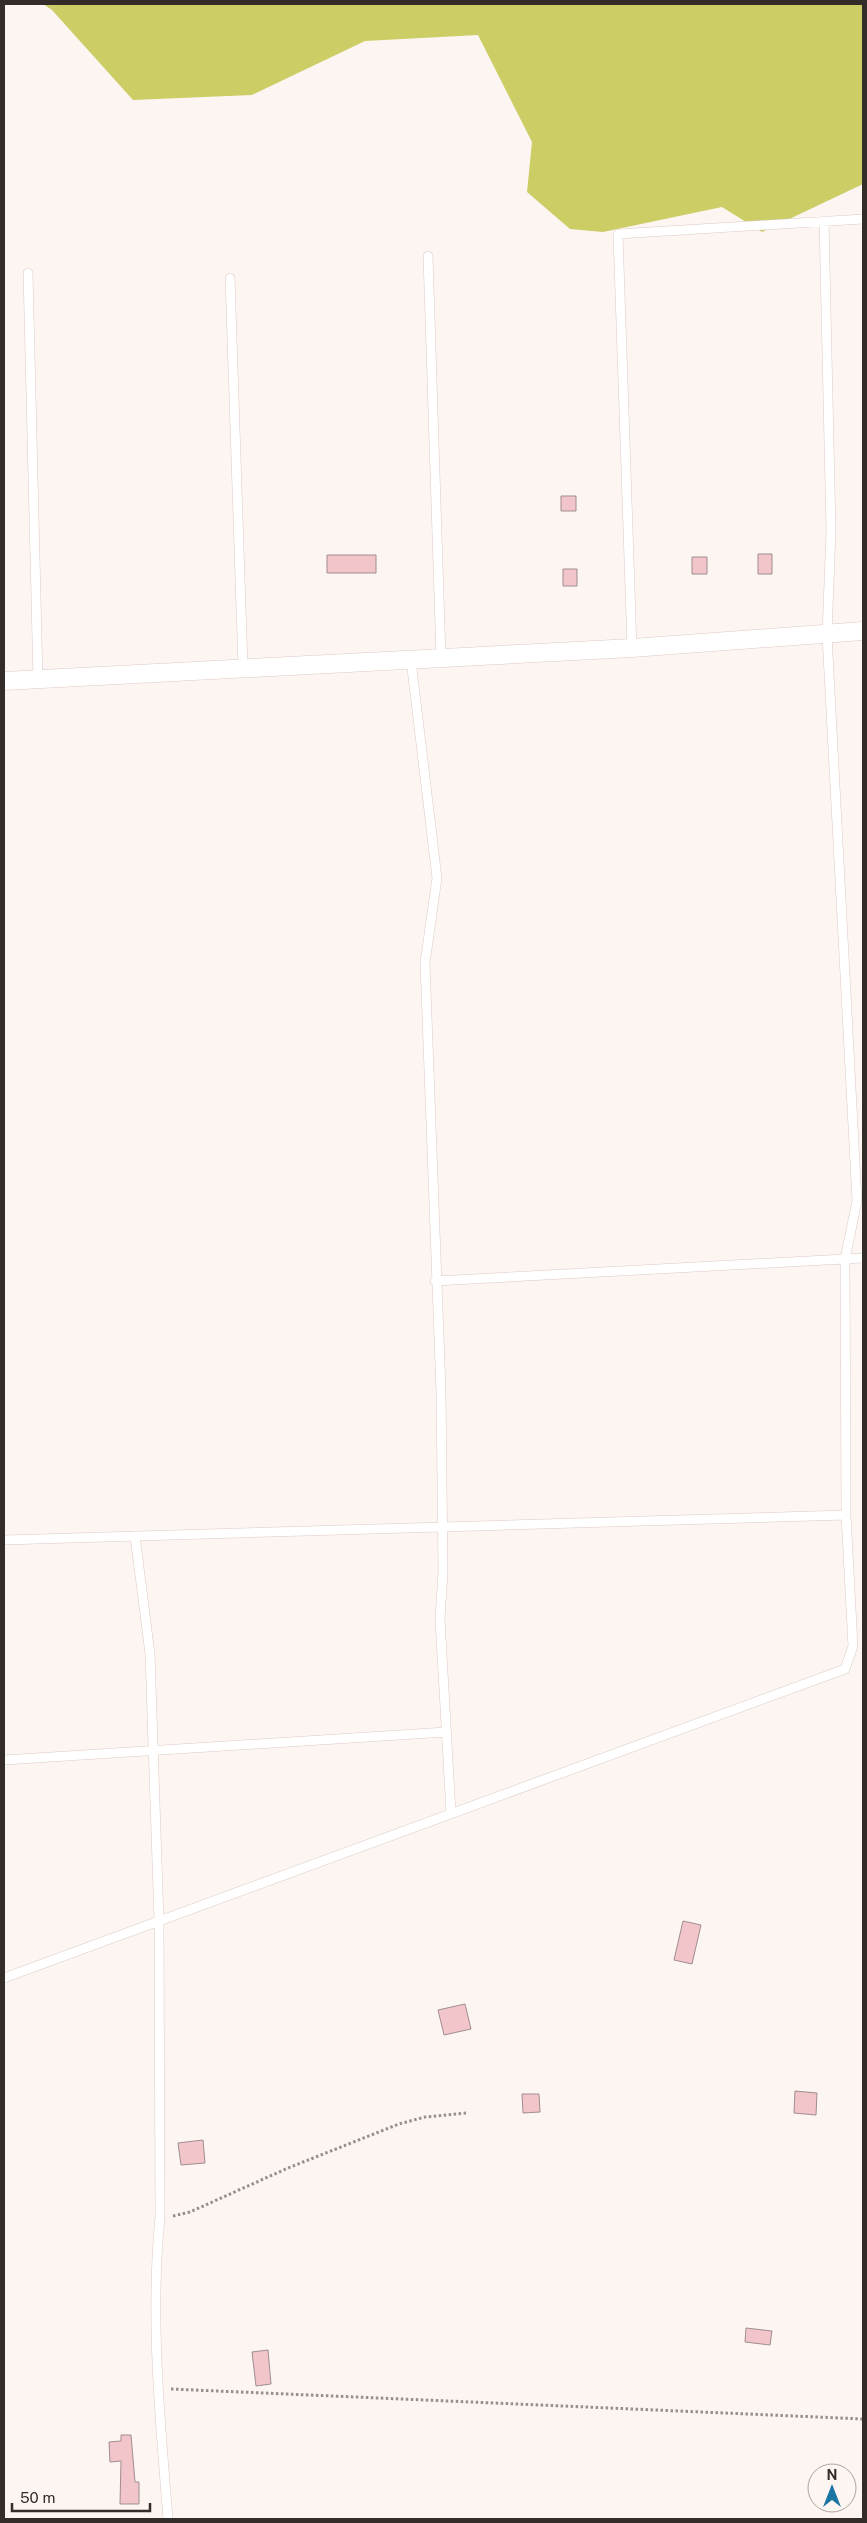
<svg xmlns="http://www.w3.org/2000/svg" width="867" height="2523" font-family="'Public Sans',sans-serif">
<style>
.forest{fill:#cccd64}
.building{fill:#f2c5ca;stroke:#a08d8f}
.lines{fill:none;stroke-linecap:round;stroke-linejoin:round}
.service-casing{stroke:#dccac3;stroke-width:10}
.minor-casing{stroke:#dccac3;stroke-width:19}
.path{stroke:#968f8c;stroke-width:3;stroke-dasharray:2.5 2.5;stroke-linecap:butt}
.service{stroke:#fff;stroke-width:9}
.minor{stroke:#fff;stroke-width:18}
</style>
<rect width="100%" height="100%" fill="#fdf5f2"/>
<path class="forest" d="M43 4H863V184L762 232 722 207 603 232 570 229 527 192 532 142 478 35 365 41 252 95 133 100 52 10Z"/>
<path class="building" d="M561 496H576V511H561Z
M758 554H772V574H758Z
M327 555H376V573H327Z
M692 557H707V574H692Z
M563 569H577V586H563Z
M683 1921 701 1925 692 1964 674 1960Z
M465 2004 471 2029 444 2035 438 2010Z
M795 2091 817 2093 816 2115 794 2113Z
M522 2094H539L540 2112 523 2113Z
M203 2140 205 2163 181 2165 178 2143Z
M746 2328 772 2331 770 2345 745 2342Z
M268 2350 271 2384 256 2386 252 2352Z
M121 2435H131L135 2482H139V2504H120L121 2461 110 2462 109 2442 121 2441Z"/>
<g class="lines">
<defs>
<path id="service" d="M428 256 441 658
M28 273 38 679
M230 278 243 668
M632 648 618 234 863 219
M411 660 437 878 425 963 441 1391 443 1572 440 1619 451 1813
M435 1281 863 1258
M135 1536 150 1654 159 1921 160 2217C150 2317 160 2419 168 2519
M4 1540 846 1515
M4 1760 446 1732
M4 1978 845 1669 853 1646 846 1515 845 1259 857 1201 827 635 831 531 824 221"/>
<path id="minor" d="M4 681 632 648 863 631"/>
</defs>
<use href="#service" class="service-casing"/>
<use href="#minor" class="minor-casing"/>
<path class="path" d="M173 2216 190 2212 288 2168 399 2124 425 2117 466 2113
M171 2389 863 2419"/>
<use href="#service" class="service"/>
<use href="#minor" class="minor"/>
</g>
<rect width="867" height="2523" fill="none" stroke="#332c29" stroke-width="10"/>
<g transform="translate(832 2488)"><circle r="24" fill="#fdf5f2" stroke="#aca5a2"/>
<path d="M0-4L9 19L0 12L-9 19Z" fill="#1a75a3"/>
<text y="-8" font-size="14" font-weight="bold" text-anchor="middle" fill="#332c29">N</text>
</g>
<path d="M12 2503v8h138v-8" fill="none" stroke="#332c29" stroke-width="2.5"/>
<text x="20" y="2503" font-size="15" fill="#332c29" stroke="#fdf5f2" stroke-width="4" paint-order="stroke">50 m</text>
</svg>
